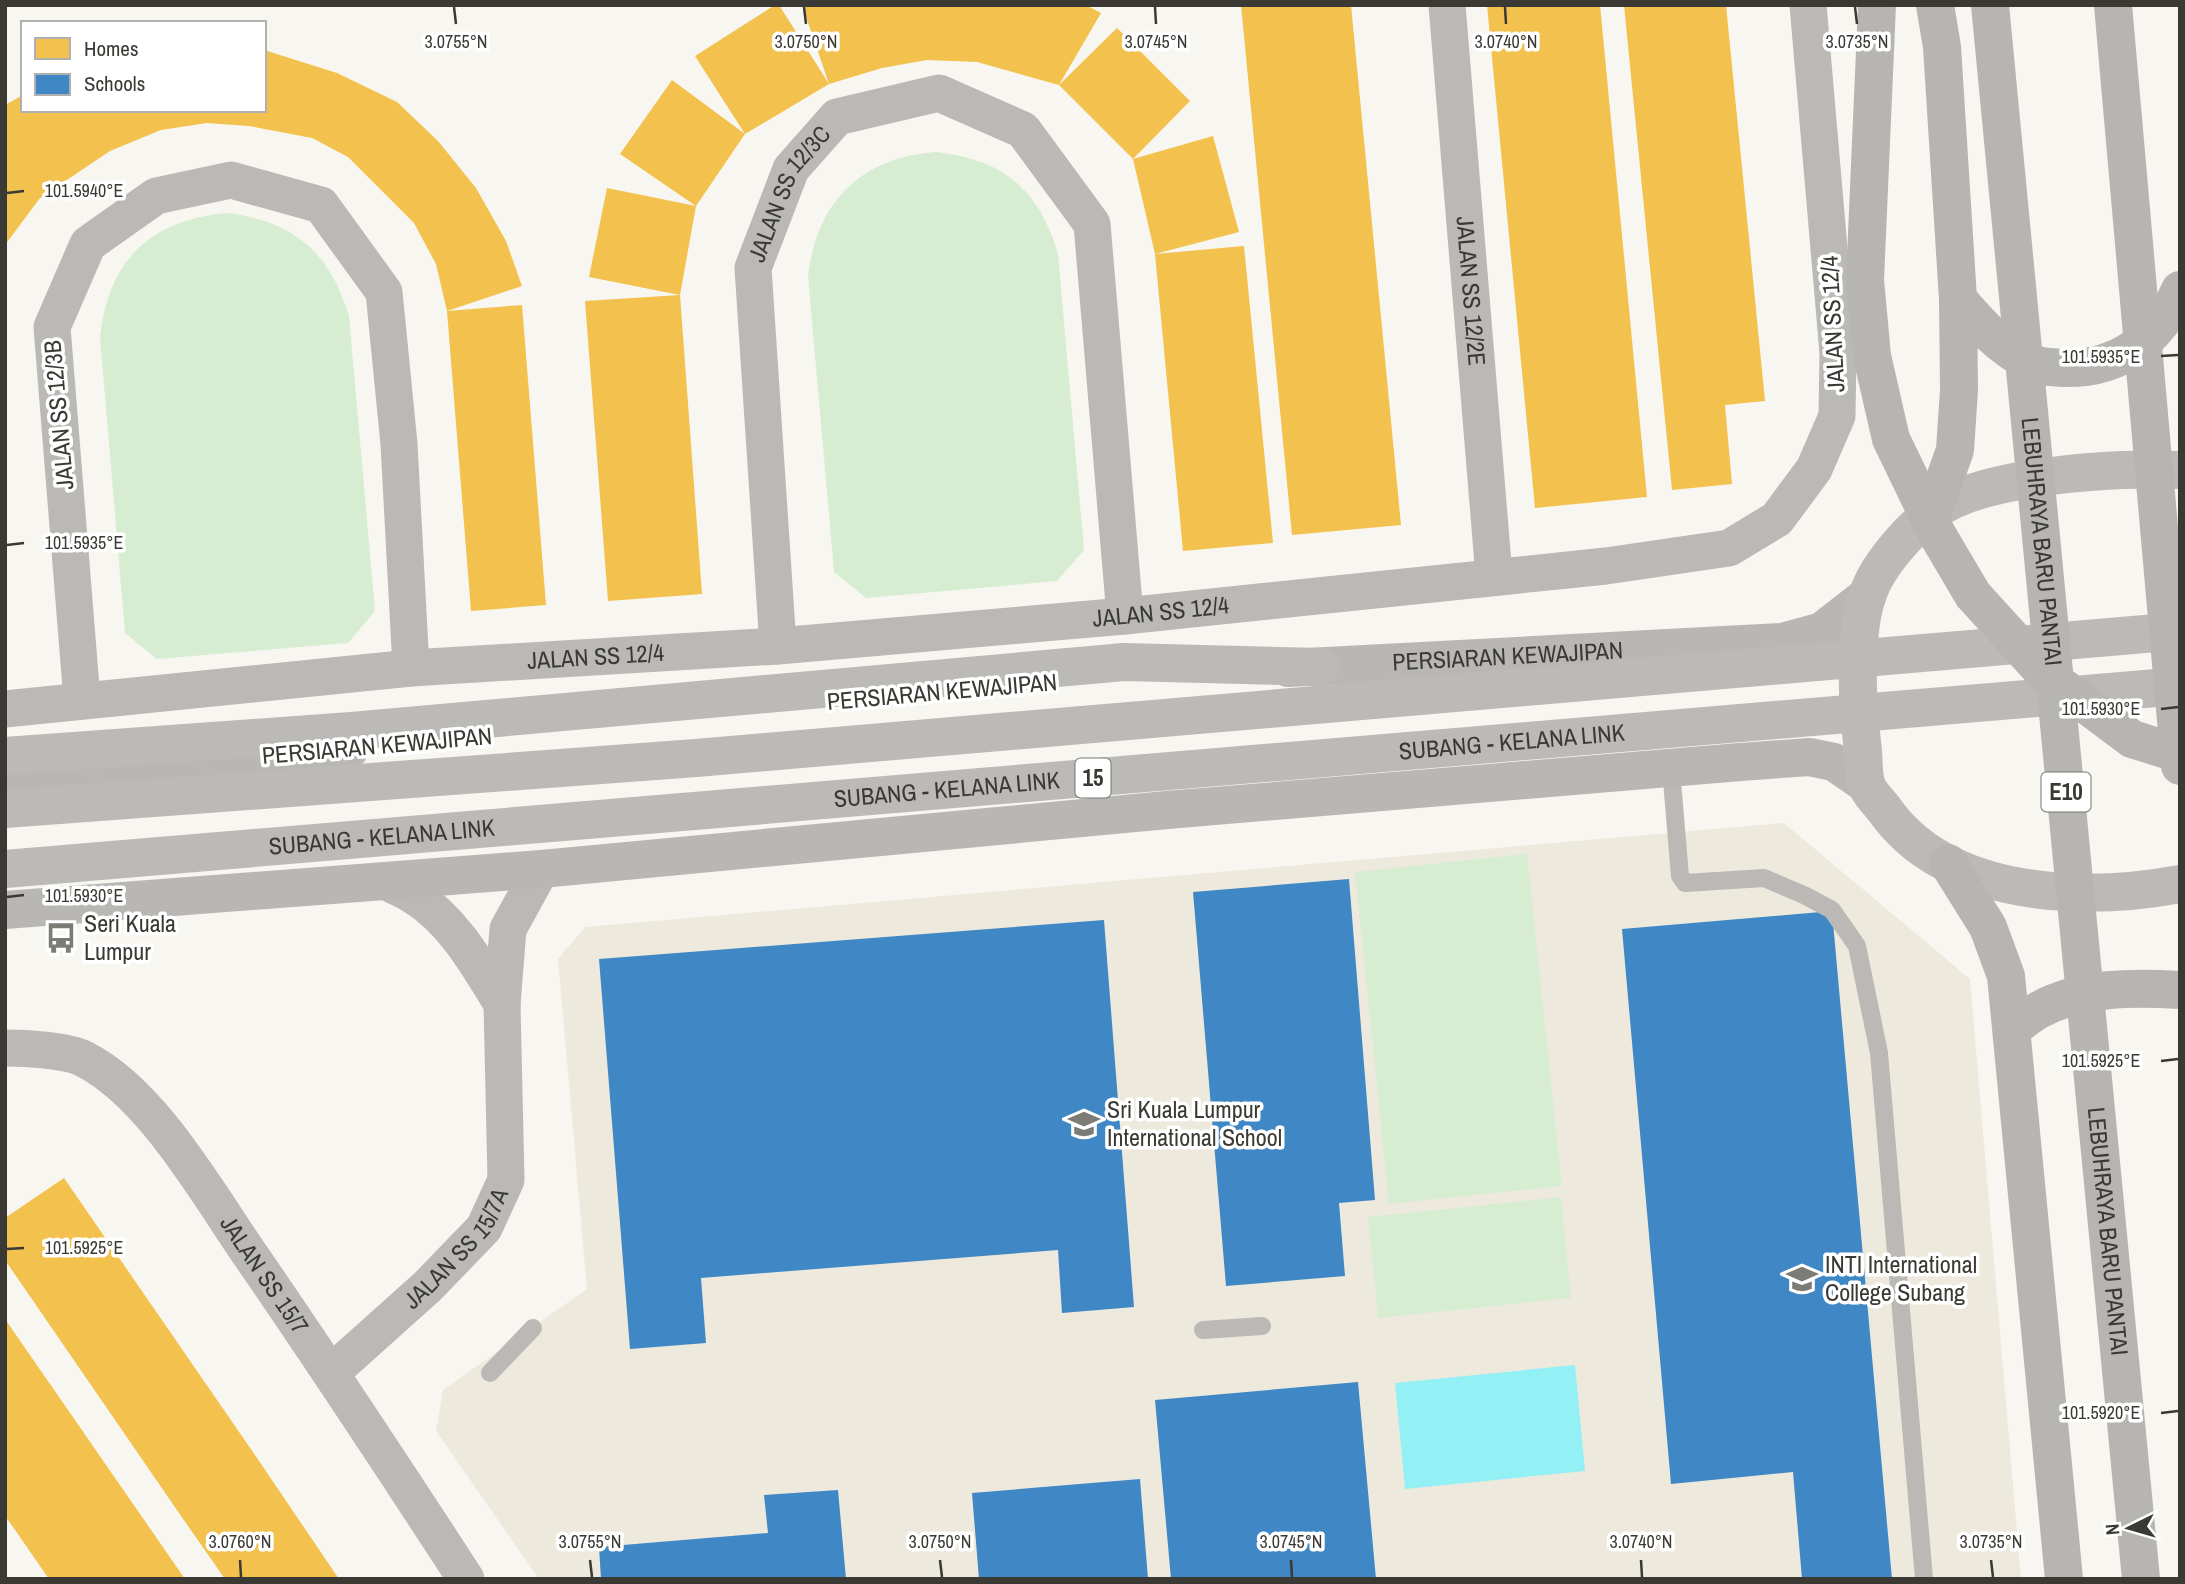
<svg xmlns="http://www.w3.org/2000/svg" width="2185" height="1584" font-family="'Archivo Narrow',sans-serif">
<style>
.built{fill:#eee9dd}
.green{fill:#d6edd2}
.water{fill:#93f1f5}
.homes{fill:#f2c14e}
.schools{fill:#3f88c5}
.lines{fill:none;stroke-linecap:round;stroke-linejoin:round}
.lane{stroke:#bab9b6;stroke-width:18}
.street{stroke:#bab9b6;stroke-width:37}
.secondary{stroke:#b8b7b4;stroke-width:38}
.primary{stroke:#bcbab7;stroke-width:38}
.highway{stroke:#b7b5b2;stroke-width:38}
.primary-bridge{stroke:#bcbab7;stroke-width:38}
.highway-bridge{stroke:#b7b5b2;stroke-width:38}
.ticks{fill:none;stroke:#3a3934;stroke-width:2.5}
.labels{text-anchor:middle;stroke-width:7;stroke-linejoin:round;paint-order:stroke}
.shield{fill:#fff;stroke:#757471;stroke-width:2}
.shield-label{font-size:23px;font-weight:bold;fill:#3a3934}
.street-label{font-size:24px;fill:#3a3934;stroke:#fff}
.poi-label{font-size:24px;fill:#3a3934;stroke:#fff;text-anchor:start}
.ticks-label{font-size:18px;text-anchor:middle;fill:#3a3934;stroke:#fff;stroke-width:7;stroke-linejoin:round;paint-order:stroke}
</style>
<rect width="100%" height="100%" fill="#f8f6f0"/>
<path class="built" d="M1784 823 1970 979 2021 1579H539L436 1431 443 1390 587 1289 558 959 585 927Z"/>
<path class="green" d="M935 152C1003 159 1039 189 1058 254L1084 550 1057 581 866 598 834 572 808 276C817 201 861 158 935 152Z
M227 213C293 221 330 252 349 316L375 611 348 643 157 659 125 633 100 337C108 261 150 220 227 213Z
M1527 854 1562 1186 1389 1204 1355 872Z
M1561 1197 1571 1298 1378 1318 1368 1217Z"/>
<path class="water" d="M1575 1365 1585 1471 1405 1489 1395 1383Z"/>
<path class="homes" d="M775 5H779L829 84 745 134 695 56Z
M802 5H1086L1101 13 1059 85 977 62 927 60 882 68 829 84Z
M1241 5H1351L1401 525 1292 535Z
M1487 5H1600L1647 497 1535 508Z
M1624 5H1726L1765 401 1725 405 1732 484 1672 490Z
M1117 28 1190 101 1133 159 1213 136 1239 232 1155 254 1133 159 1059 85Z
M264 50 337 73 397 102 438 141 476 188 506 241 522 286 447 311 436 264 414 223 348 157 312 138 249 126 207 123 161 130 110 151 40 198 5 245V105L23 95V110H264Z
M672 80 745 134 696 206 620 154Z
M607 188 696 206 680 295 702 594 608 601 585 301 680 295 589 277Z
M1244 246 1273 543 1183 551 1155 254Z
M522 305 546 605 471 611 447 311Z
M64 1178 257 1458 339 1579H225L179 1513 5 1260V1218Z
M5 1319 185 1579H49L13 1527 5 1516Z"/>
<path class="schools" d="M1349 879 1375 1200 1339 1203 1345 1276 1226 1286 1193 892Z
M1832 911 1892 1579H1802L1793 1472 1671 1484 1622 929Z
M1104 920 1134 1307 1062 1313 1058 1250 701 1278 706 1343 630 1349 599 959Z
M1358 1382 1376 1579H1171L1155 1400Z
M1140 1479 1148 1579H979L972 1493Z
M838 1490 846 1579H601L599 1547 768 1533 764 1495Z"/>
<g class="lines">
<path class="lane" d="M1671 769 1680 876 1685 883 1764 878 1804 895 1832 910 1857 946 1879 1053 1924 1579
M1203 1330 1262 1326
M490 1373 533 1328"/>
<g class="street">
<path id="s1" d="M1447 5 1494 576"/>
<path id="s2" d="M778 646 753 268 791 169 837 117 939 93 1023 130 1092 224 1125 616"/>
<path d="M82 700 52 327 88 244 156 196 231 180 321 205 384 292 399 444 411 668"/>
<path id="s3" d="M5 709 411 668 778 646 1125 616 1606 566 1729 548 1777 519 1814 469 1837 416 1838 353 1808 5"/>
<path d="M385 881C394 886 405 890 414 896 454 921 478 965 502 1004"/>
<path id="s4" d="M5 1048C25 1048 67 1050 84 1059 152 1093 208 1194 251 1256 324 1362 395 1470 466 1579"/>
<path id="s5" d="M331 1373 428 1286 484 1228 506 1180 502 1004 508 929 541 869"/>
</g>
<g class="secondary">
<path id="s6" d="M1288 668 1782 642 1822 631 1867 596"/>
<path d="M5 781 350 749"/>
<path d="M5 910 541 869 1167 810 1740 762 1809 757 1834 762 1866 784"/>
</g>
<path class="primary" d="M2180 470C2120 467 1980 475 1933 512 1909 530 1877 566 1868 594 1860 615 1858 649 1858 672 1857 699 1860 725 1863 751 1864 761 1863 773 1866 783 1868 792 1878 801 1884 809 1946 898 2083 902 2180 884
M5 756 351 731 1124 662 1320 667"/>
<path class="highway" d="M1865 280 1877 5
M1958 299C1979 324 2001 348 2031 363 2040 367 2052 367 2063 368 2118 370 2158 340 2180 290
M1933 512 1955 450 1959 390 1958 299 1942 47 1935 5
M1948 863 1988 927 2006 976 2064 1579
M2012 1029C2021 1022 2030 1015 2039 1010 2081 987 2133 987 2180 990"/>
<g class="primary-bridge">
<path d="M5 809 696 758 2180 631"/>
<path id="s7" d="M5 869 2180 686"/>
</g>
<g class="highway-bridge">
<path id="s8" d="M1990 5 2141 1579"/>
<path d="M2113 5 2180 766"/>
<path d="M1865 280 1872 356 1891 439 1937 534 1973 595 2045 674 2132 739 2180 754"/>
</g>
</g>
<path class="ticks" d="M454 7 456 24M804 7 806 24M1155 7 1156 24M1505 7 1506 24M1855 7 1857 24M7 193 24 191M2161 356 2178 355M7 545 24 543M2161 709 2178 707M7 897 24 895M2161 1061 2178 1059M7 1249 24 1248M2161 1413 2178 1411M240 1560 241 1577M590 1560 592 1577M940 1560 942 1577M1291 1560 1292 1577M1641 1560 1642 1577M1991 1560 1993 1577"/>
<defs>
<symbol id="bus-bare" viewBox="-9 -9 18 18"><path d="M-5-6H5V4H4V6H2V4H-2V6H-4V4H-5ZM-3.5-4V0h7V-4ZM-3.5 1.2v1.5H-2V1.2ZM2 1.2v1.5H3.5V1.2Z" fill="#7c7b76" stroke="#fff" stroke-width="2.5" paint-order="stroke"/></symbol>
<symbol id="school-bare" viewBox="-9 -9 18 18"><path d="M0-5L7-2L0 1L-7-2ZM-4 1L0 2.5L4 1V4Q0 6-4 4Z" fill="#7c7b76" stroke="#fff" stroke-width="2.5" paint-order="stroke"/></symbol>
<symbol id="university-bare" viewBox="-9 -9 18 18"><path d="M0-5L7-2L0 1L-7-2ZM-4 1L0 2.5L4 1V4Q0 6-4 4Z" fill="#7c7b76" stroke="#fff" stroke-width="2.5" paint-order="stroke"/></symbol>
</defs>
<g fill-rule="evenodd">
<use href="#bus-bare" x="39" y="916" width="44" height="44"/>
<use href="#school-bare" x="1062" y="1102" width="44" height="44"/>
<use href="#university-bare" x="1780" y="1257" width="44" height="44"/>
</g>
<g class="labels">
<g class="shield">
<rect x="1075.5" y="758.5" width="35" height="39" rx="5"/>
<rect x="2041.5" y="772.5" width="49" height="39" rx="5"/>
</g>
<g class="shield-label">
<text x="1093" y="786">15</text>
<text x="2066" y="800">E10</text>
</g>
<g class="street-label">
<text dy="8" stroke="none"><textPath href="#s2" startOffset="462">JALAN SS 12/3C</textPath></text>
<text dy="8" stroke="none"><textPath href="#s1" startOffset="287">JALAN SS 12/2E</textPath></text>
<text transform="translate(1833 324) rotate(-93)" y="8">JALAN SS 12/4</text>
<text transform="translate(59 415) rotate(-95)" y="8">JALAN SS 12/3B</text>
<text dy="8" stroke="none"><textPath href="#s8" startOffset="539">LEBUHRAYA BARU PANTAI</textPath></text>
<text dy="8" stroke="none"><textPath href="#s3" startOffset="1160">JALAN SS 12/4</textPath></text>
<text dy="8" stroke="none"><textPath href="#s6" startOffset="220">PERSIARAN KEWAJIPAN</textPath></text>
<text dy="8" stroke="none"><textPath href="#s3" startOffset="593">JALAN SS 12/4</textPath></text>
<text transform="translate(942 692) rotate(-5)" y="8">PERSIARAN KEWAJIPAN</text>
<text dy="8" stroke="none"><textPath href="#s7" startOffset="1512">SUBANG - KELANA LINK</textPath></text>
<text transform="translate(377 746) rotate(-5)" y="8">PERSIARAN KEWAJIPAN</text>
<text dy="8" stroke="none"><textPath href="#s7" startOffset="945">SUBANG - KELANA LINK</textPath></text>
<text dy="8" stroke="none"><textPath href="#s7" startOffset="378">SUBANG - KELANA LINK</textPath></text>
<text dy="8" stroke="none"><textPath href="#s8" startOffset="1232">LEBUHRAYA BARU PANTAI</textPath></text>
<text dy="8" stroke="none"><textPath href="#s5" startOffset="178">JALAN SS 15/7A</textPath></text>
<text dy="8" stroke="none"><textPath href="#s4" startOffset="364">JALAN SS 15/7</textPath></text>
</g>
<g class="poi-label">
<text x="84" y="932">Seri Kuala<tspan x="84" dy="28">Lumpur</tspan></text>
<text x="1107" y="1118">Sri Kuala Lumpur<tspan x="1107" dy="28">International School</tspan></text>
<text x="1825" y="1273">INTI International<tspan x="1825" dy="28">College Subang</tspan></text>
</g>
</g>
<g class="ticks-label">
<text x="456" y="48">3.0755°N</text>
<text x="806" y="48">3.0750°N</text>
<text x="1156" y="48">3.0745°N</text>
<text x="1506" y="48">3.0740°N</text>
<text x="1857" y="48">3.0735°N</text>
<text x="84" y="197">101.5940°E</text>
<text x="2101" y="363">101.5935°E</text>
<text x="84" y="549">101.5935°E</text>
<text x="2101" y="715">101.5930°E</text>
<text x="84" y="902">101.5930°E</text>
<text x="2101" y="1067">101.5925°E</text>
<text x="84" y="1254">101.5925°E</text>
<text x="2101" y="1419">101.5920°E</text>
<text x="240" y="1548">3.0760°N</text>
<text x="590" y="1548">3.0755°N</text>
<text x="940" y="1548">3.0750°N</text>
<text x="1291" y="1548">3.0745°N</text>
<text x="1641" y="1548">3.0740°N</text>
<text x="1991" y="1548">3.0735°N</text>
</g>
<rect width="2185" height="1584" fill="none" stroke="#3a3934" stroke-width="14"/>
<rect x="21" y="21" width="245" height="91" fill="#ffffff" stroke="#b0b0ae" stroke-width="2"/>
<rect x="35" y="38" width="35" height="21" fill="#f2c14e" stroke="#b0b0ae" stroke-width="2"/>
<text x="84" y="56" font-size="21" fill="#3a3934">Homes</text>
<rect x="35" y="74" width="35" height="21" fill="#3f88c5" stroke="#b0b0ae" stroke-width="2"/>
<text x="84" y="91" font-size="21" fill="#3a3934">Schools</text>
<g transform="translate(2129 1528) rotate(265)" stroke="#ffffff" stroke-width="5" paint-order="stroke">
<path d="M0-5L12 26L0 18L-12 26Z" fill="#3a3934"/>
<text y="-10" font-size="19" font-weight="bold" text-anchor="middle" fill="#3a3934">N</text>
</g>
</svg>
